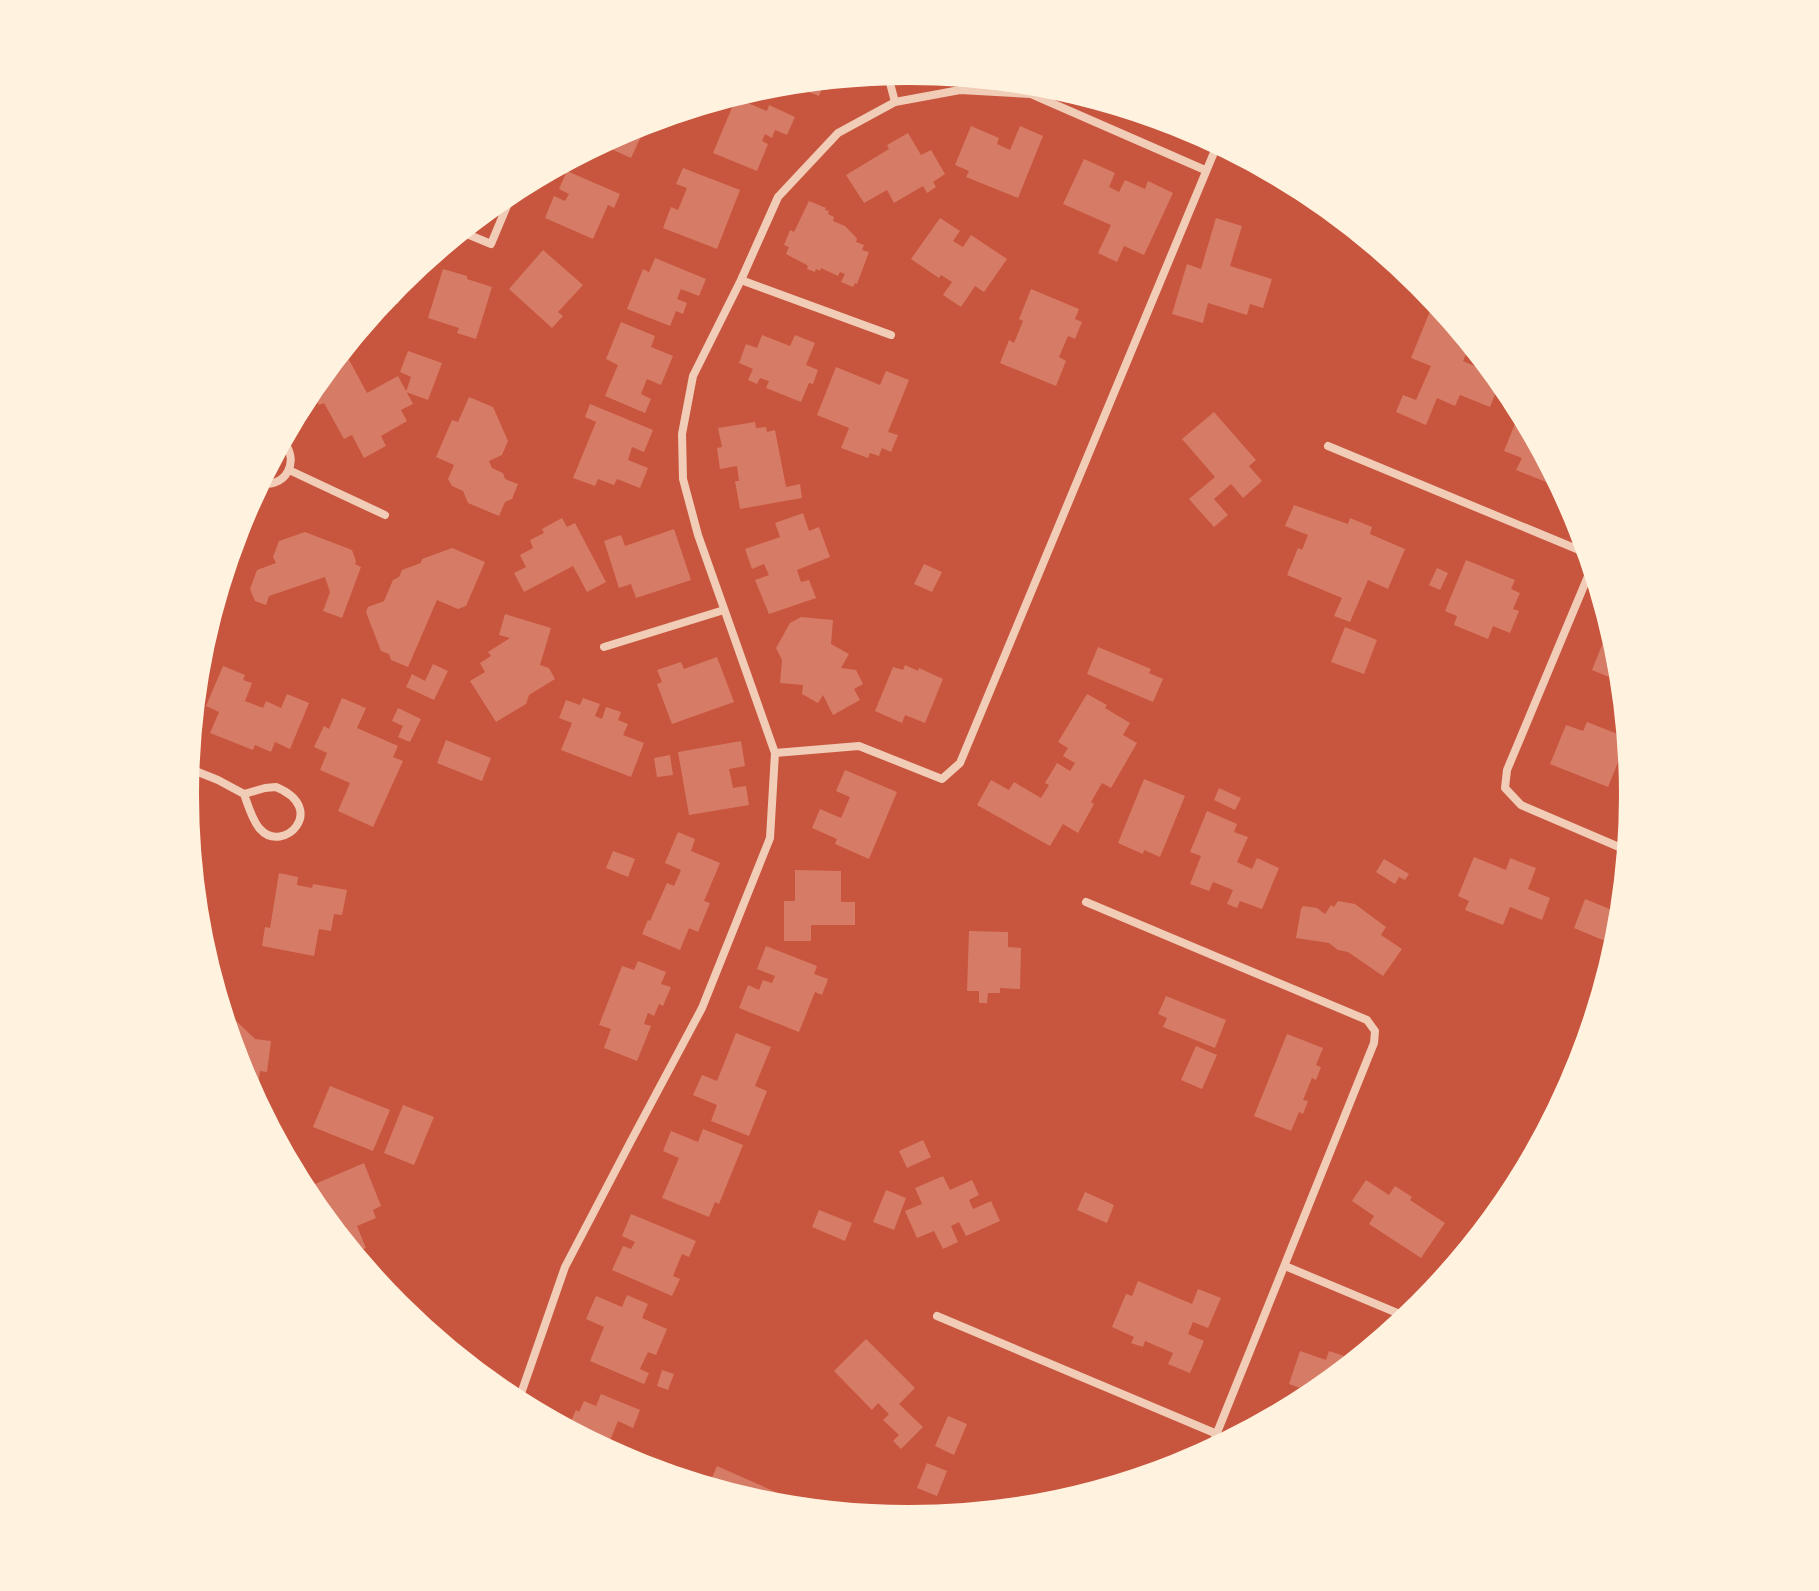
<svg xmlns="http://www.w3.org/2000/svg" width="1819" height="1591" font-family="Karla,sans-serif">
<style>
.building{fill:#d67c66}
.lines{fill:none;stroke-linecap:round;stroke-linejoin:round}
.minor{stroke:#f1ccb7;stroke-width:8}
.rim{fill:none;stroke:#fff3e0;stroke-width:10}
</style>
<rect width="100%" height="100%" fill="#c8553d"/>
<path class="building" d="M821 75 826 77 819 96 776 79Z
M736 98 767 111 769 105 795 117 787 135 775 130 772 138 765 134 762 141 768 144 757 171 713 153Z
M639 119 635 127 644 130 631 158 593 141Z
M971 126 999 138 997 144 1010 150 1020 126 1043 136 1018 198 966 177 969 171 955 165Z
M908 133 921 155 931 150 945 174 933 182 936 187 927 193 923 186 894 203 887 190 864 203 846 175 889 149 887 145Z
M1084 159 1115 173 1109 187 1119 192 1125 180 1145 189 1148 181 1173 193 1144 255 1124 246 1117 262 1098 253 1111 225 1063 204Z
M683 168 740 190 717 249 663 228 671 207 678 210 687 188 676 184Z
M567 171 620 194 614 208 608 205 593 239 545 218 554 196 565 201 569 194 559 189Z
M809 201 826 208 825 210 829 211 828 214 834 217 833 221 845 226 854 235 857 239 856 242 864 245 862 250 869 252 857 284 855 283 853 287 841 282 845 274 840 272 838 276 821 268 820 271 816 269 815 272 807 269 808 266 805 264 786 254 789 247 784 245 790 230 794 232Z
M940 218 960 231 953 241 963 247 971 235 1007 259 984 292 975 286 961 307 943 295 952 282 941 275 939 278 911 259Z
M1216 218 1242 226 1230 266 1272 279 1263 308 1250 304 1247 315 1208 303 1203 323 1172 314 1187 264 1201 269Z
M543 250 583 285 558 312 563 316 552 328 509 289Z
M655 258 706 279 699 296 681 289 677 299 687 303 683 314 676 311 670 326 627 309 643 269 649 272Z
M417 261 398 304 380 297 394 279Z
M443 269 467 276V279L492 287 476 339 457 333 459 328 428 318Z
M1031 289 1079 309 1075 319 1082 322 1075 339 1068 336 1059 357 1066 361 1056 386 1000 363 1009 340 1014 343 1023 321 1019 319Z
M1437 294 1460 322 1455 334 1472 341 1463 361 1484 370 1489 358 1503 375 1490 407 1460 395 1455 406 1437 398 1426 425 1396 412 1403 395 1416 400 1431 366 1411 358Z
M621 322 655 336 651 347 673 356 661 385 647 379 641 394 651 399 645 413 605 396 618 365 606 359Z
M762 335 790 346 795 335 815 343 806 365 818 370 813 384 809 383 801 402 766 388 769 381 760 378 757 384 748 380 753 369 739 363 746 344 757 348Z
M408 351 442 363 428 400 406 392 411 377 400 372Z
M348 358 367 393 398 376 413 404 401 410 407 421 381 436 386 446 364 458 352 435 344 439 324 403 319 405 307 385 315 375Z
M836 367 880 385 886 371 909 380 888 432 898 435 891 452 882 448 879 456 870 453 868 458 841 448 849 428 817 415Z
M469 397 493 407 508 441 502 455 489 461 492 468 503 473 505 479 518 484 512 499 505 502 499 516 468 503 463 491 452 486 448 479 454 465 436 457 452 420 458 422Z
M590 404 653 430 644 452 632 447 628 460 648 468 640 488 617 479 614 485 598 479 595 486 573 478 596 422 585 417Z
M1521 409 1527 412 1562 476 1559 474 1554 485 1516 470 1522 458 1504 451Z
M1214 412 1256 460 1249 466 1262 481 1243 498 1231 484 1214 499 1228 515 1214 527 1189 499 1215 477 1182 439Z
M755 422 756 428 766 427 767 432 775 430 786 487 800 484 802 498 740 509 735 481H739L737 466 720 469 717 448 722 447 718 428Z
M1294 505 1348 524 1350 518 1372 527 1370 534 1405 549 1388 589 1368 580 1350 622 1334 616 1342 598 1287 575 1298 548 1302 550 1308 535 1285 526Z
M803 513 809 531 819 527 830 557 797 570 801 582 809 580 816 598 769 614 755 580 769 575 764 564 752 569 745 549 780 537 775 523Z
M562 518 567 527 575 523 606 582 587 592 573 566 524 592 514 573 526 567 520 555 533 548 530 540 544 533 542 529Z
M674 529 691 580 636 598 631 584 619 588 604 541 621 535 625 546Z
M305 532 352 550 356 561 355 564 361 567 342 618 323 611 330 592 325 577 269 596 266 605 255 601 250 589 257 570 276 563 273 557 279 541Z
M452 548 485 562 466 606 458 609 437 600 408 667 391 660 389 654 381 651 366 612 368 607 384 601 393 580 399 577 402 570 421 563 422 559Z
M1466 560 1515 580 1511 589 1520 593 1513 609 1519 611 1510 633 1493 626 1488 639 1454 625 1457 616 1445 611Z
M924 564 942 572 932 592 914 584Z
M1437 568 1448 573 1440 590 1429 585Z
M505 614 551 628 540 665 549 668 555 679 529 695 526 704 496 722 470 681 485 672 480 663 491 656 488 652 510 638 499 635Z
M801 617 833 620 831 644 849 654 841 668 856 670 863 684 854 689 860 700 833 715 823 695 818 703 802 694 803 685 780 683 782 660 776 648 790 623Z
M1345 627 1377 640 1364 674 1331 662Z
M1606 635 1621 641 1622 643 1609 677 1592 670Z
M1098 647 1151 669 1149 673 1163 679 1153 702 1087 674Z
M717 657 734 702 672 724 657 684 662 682 657 670 681 662 684 669Z
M433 664 448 671 434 700 406 687 412 674 425 681Z
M905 665 918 671 919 668 943 679 925 723 905 715 902 723 875 711 893 667 903 670Z
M223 666 245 675 243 680 252 683 245 701 263 708 266 701 281 708 287 694 309 703 290 749 275 742 271 752 255 745 253 750 210 733 219 712 206 706Z
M1087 694 1107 705 1105 708 1130 723 1123 735 1137 743 1111 788 1102 783 1091 802 1094 804 1078 833 1063 824 1050 846 977 805 991 780 1009 790 1014 782 1041 798 1049 785 1045 783 1057 763 1070 771 1075 763 1063 756 1068 748 1058 742Z
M342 698 366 708 357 728 398 746 393 757 403 761 373 827 338 811 350 783 320 770 327 753 314 747 324 726 329 729Z
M583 698 600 704 595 716 602 719 606 707 621 712 618 720 628 724 623 735 644 743 631 777 561 750 572 723 559 718 566 700 580 705Z
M398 708 421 719 410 742 398 737 403 726 392 721Z
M1587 722 1628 738 1608 787 1550 764 1566 725 1583 731Z
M446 740 491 758 482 781 437 763Z
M741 741 745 766 729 769 733 788 746 786 749 805 689 815 678 752Z
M670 755 673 775 657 777 654 758Z
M845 770 897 792 869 859 835 844 837 839 812 828 820 809 841 818 850 797 836 791Z
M1144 779 1185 796 1160 857 1144 850 1143 854 1118 843Z
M1219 788 1241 798 1235 810 1214 800Z
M1207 811 1237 824 1234 832 1248 837 1237 862 1252 869 1257 858 1279 868 1262 909 1240 901 1237 908 1227 904 1233 890 1213 882 1209 891 1190 884 1201 856 1190 852Z
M678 832 695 839 691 851 720 863 704 901 710 903 698 932 689 928 680 950 642 934 648 920 650 921 667 883 674 886 681 870 665 863Z
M613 851 635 859 628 877 606 868Z
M1474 857 1506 870 1510 858 1536 868 1528 889 1550 898 1542 920 1510 907 1503 925 1465 910 1469 901 1458 896Z
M1384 859 1409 874 1405 880 1399 877 1395 884 1376 872Z
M795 870 841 871V902H855V925H811V941H784V901H795Z
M279 873 298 877 297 885 312 888 313 884 347 890 342 915 334 914 331 931 319 929 314 956 262 946 265 927 270 928Z
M1585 899 1627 916 1622 948 1574 928Z
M1338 901 1355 904 1386 927 1381 935 1402 949 1383 976 1348 952 1338 950 1329 943 1296 938 1301 909 1303 906 1317 908 1325 914 1331 905 1334 907Z
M969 931 1008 932V947L1021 948 1020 989 1000 988V993H988L987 1003H979V991H967Z
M766 946 817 966 814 974 828 979 822 995 815 992 799 1032 739 1008 748 985 759 990 763 980 772 983 775 976 757 969Z
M638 961 666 972 661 984 671 987 663 1006 659 1004 654 1016 648 1013 644 1024 651 1026 637 1061 604 1048 611 1029 599 1025 622 966 634 970Z
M1166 996 1226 1020 1215 1048 1163 1027 1167 1018 1158 1014Z
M217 1014 230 1015 255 1039 271 1041 267 1072 260 1071 255 1112 235 1074Z
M736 1033 771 1047 755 1086 767 1091 749 1136 711 1121 717 1105 693 1095 702 1075 717 1081Z
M1287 1034 1323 1048 1316 1065 1321 1067 1316 1080 1312 1078 1303 1100 1308 1101 1303 1114 1299 1112 1291 1131 1254 1116Z
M1196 1046 1217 1055 1202 1089 1181 1080Z
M330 1086 390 1110 373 1151 313 1127Z
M403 1105 434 1117 414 1165 384 1153Z
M703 1129 743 1145 719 1204 715 1202 709 1217 662 1198 679 1158 663 1151 671 1131 698 1142Z
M923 1140 931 1157 907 1168 899 1151Z
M364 1163 381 1206 373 1210 376 1218 357 1226 366 1248 354 1252 358 1261 354 1263 303 1200 294 1185 305 1180 308 1187Z
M943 1176 950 1190 972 1180 979 1195 969 1200 973 1209 991 1201 1000 1221 966 1236 959 1222 951 1226 958 1242 943 1249 934 1231 917 1238 905 1211 922 1204 915 1188Z
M1366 1180 1389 1195 1395 1186 1412 1197 1410 1200 1445 1223 1421 1258 1369 1224 1374 1216 1352 1201Z
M886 1190 906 1198 894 1230 873 1222Z
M1085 1192 1114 1205 1107 1223 1077 1210Z
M819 1210 852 1223 845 1241 812 1227Z
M631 1214 696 1241 689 1257 682 1254 673 1276 680 1279 672 1296 612 1270 623 1246 631 1249 635 1242 622 1236Z
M1138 1281 1192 1304 1198 1289 1221 1298 1208 1328 1193 1322 1188 1334 1204 1341 1190 1373 1168 1364 1173 1353 1145 1341 1143 1347 1131 1343 1134 1337 1112 1327 1126 1294 1132 1296Z
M627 1295 648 1304 642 1318 667 1329 656 1355 648 1352 640 1369 649 1373 644 1384 590 1361 604 1327 586 1319 596 1296 622 1307Z
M866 1339 915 1388 899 1404 923 1427 901 1449 893 1441 899 1435 883 1420 889 1414 878 1403 872 1410 834 1371Z
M1300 1351 1326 1360 1329 1351 1344 1356 1341 1364 1355 1369 1313 1403 1306 1401 1309 1391 1289 1384Z
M662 1370 674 1374 668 1390 657 1386Z
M601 1394 640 1410 633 1428 618 1421 607 1448 614 1451 610 1459 555 1429 556 1426 567 1430 576 1410 579 1412 584 1401 596 1406Z
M948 1416 967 1424 954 1455 935 1446Z
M927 1463 947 1471 937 1496 917 1488Z
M717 1466 832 1517H831L767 1511 706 1492Z"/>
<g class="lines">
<path class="minor" d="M886 68 895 102
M455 229 491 244 517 182
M741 280 891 335
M1328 446 1596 557
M289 470 385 515
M255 481C285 494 305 457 278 437
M231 530 251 487
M1596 557 1507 770 1505 788 1521 805 1633 853
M604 647 724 610
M775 753 859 746 942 779 960 763 1220 138
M183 766 218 780 244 794
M276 787C329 809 283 855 260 829 252 820 248 805 244 794L265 788Z
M1086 902 1367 1020 1375 1031 1374 1043 1206 1460
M1285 1266 1414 1320
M937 1316 1217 1434
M516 1408 565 1267 632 1139 702 1008 770 838 775 753 698 535 683 479 682 434 693 376 741 280 778 197 838 133 895 102 960 90 1031 94 1205 170"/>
</g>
<path d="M0 0H1819V1591H0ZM194 795a715 715 0 1 1 1430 0a715 715 0 1 1-1430 0Z" fill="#fff3e0" fill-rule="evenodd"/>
<path class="rim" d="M194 795a715 715 0 1 1 1430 0a715 715 0 1 1-1430 0Z"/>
</svg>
